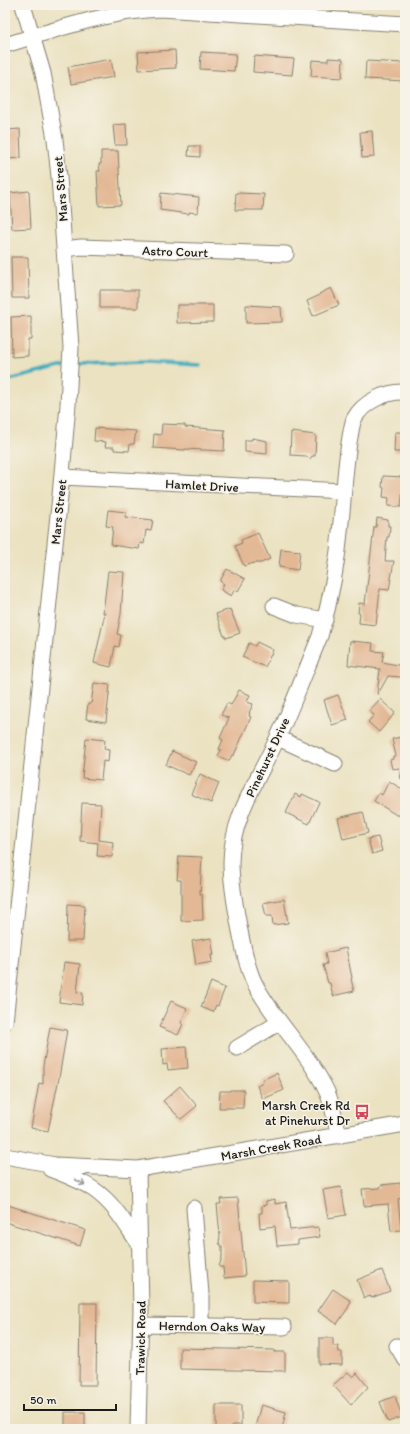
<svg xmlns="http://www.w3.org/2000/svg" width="410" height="1434" font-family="Itim,sans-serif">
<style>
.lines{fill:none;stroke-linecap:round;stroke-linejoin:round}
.stream{stroke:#3daabc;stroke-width:3.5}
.building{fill:#e3b894}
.minor-casing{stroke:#847f6e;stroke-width:17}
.minor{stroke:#fff;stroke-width:15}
.oneway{stroke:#999}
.labels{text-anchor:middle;stroke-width:3;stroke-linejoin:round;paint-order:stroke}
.street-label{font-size:13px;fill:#1c1c1c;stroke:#f7f3e8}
.poi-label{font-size:13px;fill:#1c1c1c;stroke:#f7f3e8;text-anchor:end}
</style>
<rect width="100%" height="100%" fill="#f7f3e8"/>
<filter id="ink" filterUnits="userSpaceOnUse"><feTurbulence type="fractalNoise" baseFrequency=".025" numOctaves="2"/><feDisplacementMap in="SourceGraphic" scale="8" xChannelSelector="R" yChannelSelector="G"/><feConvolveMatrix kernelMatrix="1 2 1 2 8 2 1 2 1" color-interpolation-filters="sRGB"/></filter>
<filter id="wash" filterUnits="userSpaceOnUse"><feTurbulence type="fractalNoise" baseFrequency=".012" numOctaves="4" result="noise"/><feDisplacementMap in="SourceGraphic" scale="16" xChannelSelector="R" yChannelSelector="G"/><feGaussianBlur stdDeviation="0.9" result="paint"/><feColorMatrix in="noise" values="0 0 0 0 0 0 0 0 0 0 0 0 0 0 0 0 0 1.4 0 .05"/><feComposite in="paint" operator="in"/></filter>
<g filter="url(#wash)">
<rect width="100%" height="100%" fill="#ebe2c1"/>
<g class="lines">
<path class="stream" d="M79 364 144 362 200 365
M5 381 64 366"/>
</g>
<g id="blocks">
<path class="building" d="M175 50 176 68 139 70 138 52Z
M201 52 236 54 234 71 200 69Z
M254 56 294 59 292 75 253 72Z
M328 58 343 59 342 78 311 76 312 60 328 61Z
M111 59 114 77 71 84 68 67Z
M366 61 405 63V81L365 79Z
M126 124 127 145H115L113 125Z
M20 129 21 158 8 159 6 130Z
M372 131 374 157 362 158 360 132Z
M189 146H200V157L188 156Z
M101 151H118L121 205 99 206 97 171H100L99 164H101Z
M29 191 31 228 12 229 10 193Z
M161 193 199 197 198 213 189 212V214L160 210Z
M236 193 264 194 263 210H235Z
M11 257H28L29 298H12Z
M331 288 339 305 313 316 307 301 320 295 319 294Z
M100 290H138V308H100Z
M177 305H213V322L177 323Z
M246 305 281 307 282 322 246 323Z
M31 316V339H28V356L12 357 11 317Z
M162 424 185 425V427L225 430 224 451 185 449V450L153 448 154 434 161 435Z
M95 428 136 431 134 444H130L129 451 114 450V447H105L106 442 94 441Z
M291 432 316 435 315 456H312L310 459 306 456 290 455Z
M395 432H405V452H394Z
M252 438 267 441V454L245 452V440H252Z
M383 476 404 477 401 507 388 506 389 498 383 497 384 488 382 487Z
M108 510 126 512 125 517 153 520 151 531 146 530 144 544 140 543 139 549 111 545 113 527 106 526Z
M377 518 388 520V526H390L389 537H387L385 561H394L389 590 380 589 376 625 359 623 360 613H358L359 603 365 604 374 527H376Z
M258 533 270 559 261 563H254L244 566 235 546 242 543 241 540Z
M281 549 300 551 298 570 279 567Z
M227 569 245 579 238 591 235 589 231 596 221 590 224 584 220 581Z
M108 571 124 572 121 614 117 634 121 635 119 647 115 646 111 667 94 663 105 613H103Z
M230 609 240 633 226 638 225 636H224L216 614Z
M350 641 373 643 372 651 384 652 382 662 403 666 401 677 388 676 378 694H377L380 669 348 665Z
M257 642 273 650 265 667 242 657 249 643 255 646Z
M94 683 110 685 106 722 86 719 88 704H91Z
M239 690 250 695 247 702 253 704 249 713H250L249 716 251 717 234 755H232L229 761 218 756 221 750 219 749 223 740 220 738 229 718 221 715 227 703 231 705Z
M338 695 348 720 332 725 324 700Z
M380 699 395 713 379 732 368 722 374 715 369 711Z
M405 736V778L401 779 399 768 392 769 390 760 393 759V756H396L392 739Z
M86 738 105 740 104 749 109 750 108 762 103 761 101 780 82 778Z
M172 751 196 762 189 775 166 765Z
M200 774 219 783 211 803 191 794Z
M389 781 405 791V805L398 816 374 801 379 793 382 795Z
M295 794 301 797 302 794 319 802 309 824 286 813Z
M82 803 101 804 99 840 113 842 112 857 97 856 98 843 80 841Z
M363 812 368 833 343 839 338 818Z
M378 837 382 851 372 854 368 839Z
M179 856 202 857 200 894H202L203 920 181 921V880H177Z
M284 899 288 923 273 925 272 916H266L263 903Z
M68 904 85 905 83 941H67Z
M211 938 214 955H211L212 962 196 965 192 941Z
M346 948 352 978 351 979 354 991 333 996 330 983H328L323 965 327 964 325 953Z
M64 962 80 964 77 992 83 993 82 1005 59 1002Z
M211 982 225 988 218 1006 216 1005 213 1012 201 1007Z
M171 1001 187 1008 181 1023 183 1024 178 1035 159 1027Z
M50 1027 67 1030 59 1078 48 1131 31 1128 39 1083 43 1084V1066Z
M186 1047 188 1068 168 1070 167 1064 163 1065 162 1049Z
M277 1073 284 1090 263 1099 257 1086 263 1083 262 1080Z
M180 1086 197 1106 181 1119 163 1101Z
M230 1090H244L243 1108H219L220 1091H230Z
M401 1183 402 1198 398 1199 401 1230 391 1231 388 1204 364 1206 362 1189 380 1188 381 1185Z
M341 1187 346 1215 328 1218 323 1190Z
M238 1198 245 1276 224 1278 223 1267H219L222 1257V1247L219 1243 220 1236 217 1204H221L220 1199Z
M275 1199V1204L286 1202 290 1230 318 1227 320 1237 298 1240V1244L277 1246 275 1226 260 1228 259 1213H262V1206L266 1205V1201Z
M5 1204 85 1230 80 1246 5 1222Z
M382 1270 390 1291 371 1298V1296L364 1298 357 1280Z
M253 1280 289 1281V1303L253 1302Z
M333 1289 351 1301 348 1308 337 1324 318 1311Z
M80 1303H97L96 1385H79Z
M319 1338H333V1346H338L339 1352H342V1365L319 1364Z
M180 1348 274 1350V1352H285V1371L180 1369Z
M348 1372 353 1377 357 1373 368 1387 351 1405 333 1385Z
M395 1396 402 1417 388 1422 380 1402Z
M216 1405H241V1425H232V1429H216Z
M261 1405 286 1412 282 1429H264L255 1427Z
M65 1412H85V1429H65Z"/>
</g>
</g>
<g filter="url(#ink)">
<use href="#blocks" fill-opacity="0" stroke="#847f6e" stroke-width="1"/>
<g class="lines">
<defs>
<path id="minor" d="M5 45C55 30 109 11 161 9L405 24
M64 249 81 247 286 254
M62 477 343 491
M274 606 297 615 325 620
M278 738 335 764
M5 1022 60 496 68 405 71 347 59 177 55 139 43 73 23 5
M237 1048 280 1022
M339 1136C335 1121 333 1105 327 1092 309 1053 275 1022 255 984 246 966 243 945 239 926 235 905 231 884 231 863 231 818 259 778 277 739 293 705 306 670 320 636 331 599 338 560 341 522 344 494 345 465 350 437 351 432 352 424 354 419 363 402 386 391 405 392
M5 1156 55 1165 138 1169 405 1124
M50 1169C65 1175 80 1180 93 1189 114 1203 126 1225 140 1246
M138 1169 141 1309 138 1429
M194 1208 201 1294V1326
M141 1325 284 1327
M397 1346 405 1359"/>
</defs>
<use href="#minor" class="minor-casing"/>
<use href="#minor" class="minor"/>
</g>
<defs><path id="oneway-shaft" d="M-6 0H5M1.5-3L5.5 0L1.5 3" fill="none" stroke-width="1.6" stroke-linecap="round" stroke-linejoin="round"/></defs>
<use class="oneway" href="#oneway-shaft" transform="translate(80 1182) rotate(28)"/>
</g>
<defs>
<symbol id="bus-bare" viewBox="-9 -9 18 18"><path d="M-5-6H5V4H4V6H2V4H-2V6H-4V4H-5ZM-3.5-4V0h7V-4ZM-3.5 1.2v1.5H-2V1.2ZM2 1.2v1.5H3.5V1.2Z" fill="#d1495b" stroke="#f7f3e8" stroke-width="2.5" paint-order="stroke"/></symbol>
</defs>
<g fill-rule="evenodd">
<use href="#bus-bare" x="351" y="1101" width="22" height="22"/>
</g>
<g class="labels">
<g class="street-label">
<text transform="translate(60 189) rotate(-95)" y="5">Mars Street</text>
<text transform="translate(175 251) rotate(2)" y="5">Astro Court</text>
<text transform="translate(202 485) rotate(3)" y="5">Hamlet Drive</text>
<text transform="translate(58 512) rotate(-84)" y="5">Mars Street</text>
<text transform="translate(267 757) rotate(-65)" y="5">Pinehurst Drive</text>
<text transform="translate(271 1147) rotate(-10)" y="5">Marsh Creek Road</text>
<text transform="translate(212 1326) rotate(1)" y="5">Herndon Oaks Way</text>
<text transform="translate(140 1338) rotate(-89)" y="5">Trawick Road</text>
</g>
<g class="poi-label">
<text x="350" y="1110">Marsh Creek Rd<tspan x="350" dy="15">at Pinehurst Dr</tspan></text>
</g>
</g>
<rect width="410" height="1434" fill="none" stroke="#f7f3e8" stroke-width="20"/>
<path d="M24 1404v6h92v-6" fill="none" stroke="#1c1c1c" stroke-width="2"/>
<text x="30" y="1404" font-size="12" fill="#1c1c1c" stroke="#f7f3e8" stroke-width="3" paint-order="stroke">50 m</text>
</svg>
